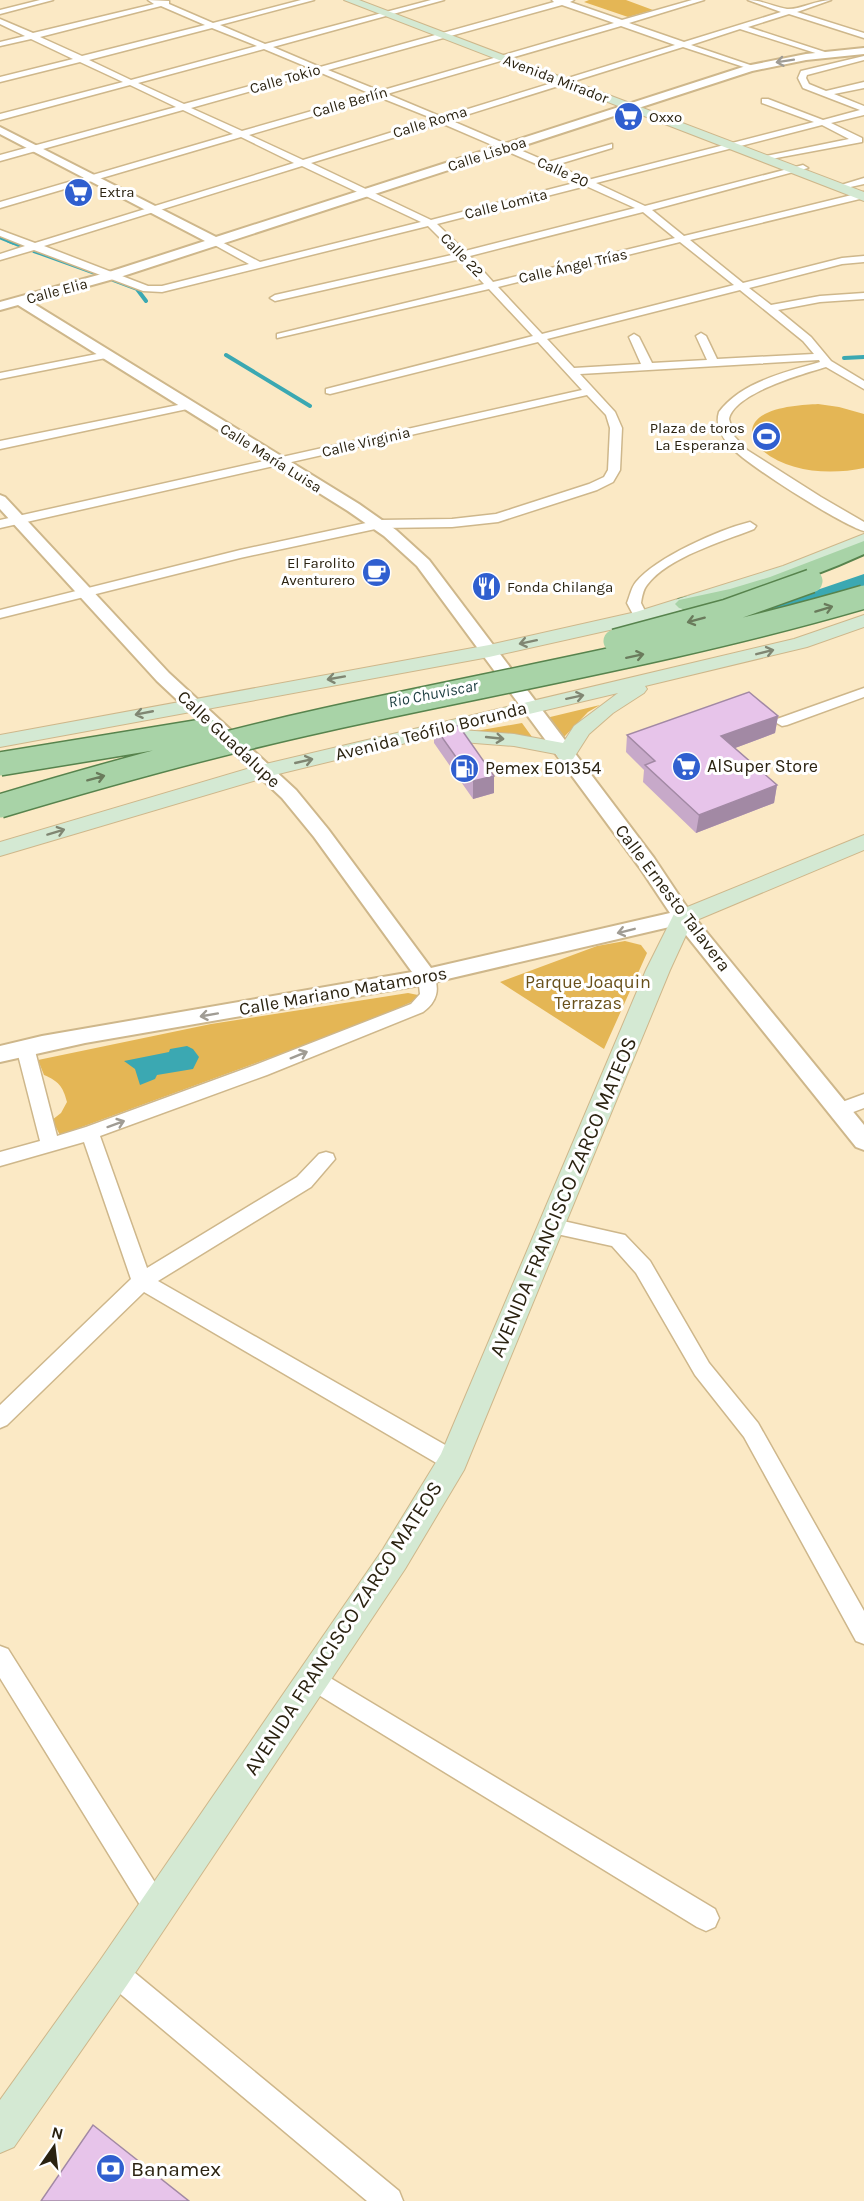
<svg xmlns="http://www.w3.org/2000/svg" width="864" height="2201" font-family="Karla,sans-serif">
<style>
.green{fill:#e4b655}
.water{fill:#3ba8b2}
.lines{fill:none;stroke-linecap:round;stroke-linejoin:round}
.stream-far1{stroke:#3ba8b2;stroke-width:3}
.stream{stroke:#3ba8b2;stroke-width:4}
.river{fill:#3ba8b2;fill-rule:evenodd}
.minor-casing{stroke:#ceb78b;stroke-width:3}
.tertiary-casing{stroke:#ceb78b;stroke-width:4}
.secondary-casing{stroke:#ceb78b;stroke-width:2}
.primary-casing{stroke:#57834d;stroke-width:4}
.minor{fill:#fff;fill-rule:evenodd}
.tertiary{fill:#fff;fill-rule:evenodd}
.secondary{fill:#d4e9d3;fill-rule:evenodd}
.primary{fill:#a8d3a7;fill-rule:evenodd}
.primary-bridge-casing{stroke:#57834d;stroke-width:26;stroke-linecap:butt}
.primary-bridge{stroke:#a8d3a7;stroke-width:23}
.wall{fill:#c7a9c9}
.shaded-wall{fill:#a289a4}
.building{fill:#e7c4ea;stroke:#a289a4;stroke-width:1.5}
.oneway{stroke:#a09c94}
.oneway2{stroke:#6a7b5c}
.oneway3{stroke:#808672}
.labels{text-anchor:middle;stroke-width:6;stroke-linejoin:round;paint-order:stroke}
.far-street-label{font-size:15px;fill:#2b2311;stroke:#fff}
.far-poi-label{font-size:15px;fill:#2b2311;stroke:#fff;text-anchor:start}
.far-water-label{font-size:16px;font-style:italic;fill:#1d3e41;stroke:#fff}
.street-label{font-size:18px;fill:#2b2311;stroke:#fff}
.poi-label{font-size:18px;fill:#2b2311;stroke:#fff;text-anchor:start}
.park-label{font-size:18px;fill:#68501a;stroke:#fff}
.near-street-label{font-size:21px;fill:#2b2311;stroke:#fff}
.near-poi-label{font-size:21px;fill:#2b2311;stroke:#fff;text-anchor:start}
</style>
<rect width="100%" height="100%" fill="#fbe9c5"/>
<path class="green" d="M589 0H626L653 10 628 17 584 2Z
M818 404 839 407 864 414V468C831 475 790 473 763 451 756 447 752 440 752 432 752 407 800 405 818 404Z
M600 705 588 712 564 737 546 718Z
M522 723 535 741 521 735 476 731Z
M625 941 641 945 647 953 604 1049 500 982 597 946Z
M408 993 418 995V999L370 1021 60 1135 52 1120 61 1113 67 1102C63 1086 58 1081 44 1075L38 1060 211 1024Z"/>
<path class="water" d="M187 1046 193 1049 199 1057 193 1069 157 1075 155 1079 140 1085 135 1069 124 1061 169 1052 170 1049Z"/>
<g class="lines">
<path class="stream-far1" d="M0 238 13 243"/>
<path class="stream" d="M9 241 21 246
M34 251 98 274
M113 280 137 289 146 301
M226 355 310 406
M844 358 864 357"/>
<path class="river" d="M864 574V591L780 620 770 618 766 612 770 606Z"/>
<defs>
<path id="minor" d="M40 0H53L0 14V10Z
M148 0 169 1V4L213 23 301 0H314L220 25 265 44 431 0H444L273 47 320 67 554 2 552 0H574L570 2 622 20 692 0H704L629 23 684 42 781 12 748 0C762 0 773 7 787 9 799 10 817 0 831 0L797 12 864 33V38L789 14 748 27 828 53V57L740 29 691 45 753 66V70L683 47 450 120 548 162 612 144V148L556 165 588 180 814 122 762 103V99H768L823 120 860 110 803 88 798 78 801 71 864 56V60L807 75 806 78 809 84 826 91 864 82V88L834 94 864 106V115L831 123 862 138V142L771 159 766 156 849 139 822 125 596 183 645 206 803 165 808 168 652 210 684 236 864 192V198L690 240 743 283 842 258 864 256V262L842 264 749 288 771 305 820 296 864 293V299L820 302 778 310 811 337 831 361 864 381V389L826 367C803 374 734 393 729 419L734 436 747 450 821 497 864 522V531C842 525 745 464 730 446 721 436 715 425 719 412 741 382 786 372 820 362L819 360 580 374 615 412 622 428 620 470 613 482 597 490 498 522 452 527 380 528 240 558 0 618V610L240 550 380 520 452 519 496 514 589 484 604 477 608 470 610 428 606 415 587 395 0 528V520L582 390 538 342 330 394 326 393V389L533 336 489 289 277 338V334L484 284 461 259 275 301 270 298 275 295 456 254 428 226 162 292 143 291 34 250 0 260V254L25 246 0 236V230L35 243 294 163 241 137 0 208V202L233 134 183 110 0 161V155L176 107 130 85 0 120V114L123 82 80 62 0 82V77L73 59 31 39 0 46V42L25 36 0 24V19L33 33 154 4ZM562 5 614 23 380 91 328 70ZM161 6 205 25 82 56 40 37ZM621 26 675 45 442 117 387 94ZM212 28 257 46 131 80 89 60ZM264 49 312 69 184 104 138 83ZM319 72 371 94 242 131 191 108ZM379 97 434 119 303 160 249 135ZM441 123 578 182 431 220 311 163ZM302 166 421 222 260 262 214 238 209 241 211 243 249 264 162 286H148L44 246ZM586 186 635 208 465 251 437 224ZM643 212 675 238 493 282 470 256ZM680 242 734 285 542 334 498 287ZM740 290 803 341 814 354 717 359 706 336 701 333 696 336 707 360 652 363 639 337 634 334 629 337 641 364 574 368 547 339Z
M864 178V184L846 188 841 185Z
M107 352 112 355 111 357 0 379V373Z
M188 403 192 404V408L0 449V441Z
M750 522 756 526 754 529C722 542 668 557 647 585 643 590 642 597 641 603L648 617 646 620H636L627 603C630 596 631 588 636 582 657 557 718 530 750 522Z
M864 688V697L787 725 782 726 775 722 777 719Z
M426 971 432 973C441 988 437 1002 423 1012L267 1075 100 1136 147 1268 297 1177 319 1154 326 1152 333 1154 335 1159 311 1187 158 1281 461 1454 464 1461 461 1468 453 1470 445 1468 144 1292 7 1425 0 1428V1405L131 1279 84 1142 0 1166V1152L40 1141 16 1047 19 1043 25 1041 31 1043 34 1047 57 1136 86 1127 255 1065 411 1004 420 994 418 977 420 973Z
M864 1094V1108L840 1117 834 1115 831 1110 834 1105Z
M550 1218 625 1235 650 1261 709 1363 758 1423 864 1611V1644L856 1641 744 1437 695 1375 636 1273 612 1246 543 1231 540 1226 543 1221Z
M0 1646 8 1649 166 1900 170 1909 166 1918 157 1922 148 1918 0 1678Z
M312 1667 715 1909 719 1918 715 1927 706 1931 697 1927 304 1686 300 1678 304 1670Z
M114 1959 123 1963 399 2191 403 2201H367L105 1981 101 1972 105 1963Z"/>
<path id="tertiary" d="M864 48V54L806 60 752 71 117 278 31 302 359 504 396 530 429 560 654 858 690 912 864 1125V1150L856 1147 678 925 426 984 85 1043 0 1062V1046L42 1036 412 972 314 837 282 798 157 681 0 509V495L5 497 169 673 296 790 328 829 431 968 670 913 640 868 417 566 384 536 348 511 18 305 0 310V302L109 272 205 241 0 134V127L216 237 746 66 806 54Z"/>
<path id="secondary" d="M344 0H359L864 192V201Z
M864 534V545L795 574 641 623 489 657 0 747V735L489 645 636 612 783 566Z
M864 615V627L807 647 645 686 647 689 644 693 613 713 589 734 573 759 566 761 559 759 556 754 514 746 449 741 442 739 439 735 270 776 0 856V842L257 766 794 639ZM618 693 574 726 563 743 514 734 462 730Z
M864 835V850L692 922 670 970 464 1470 405 1569 127 1985 14 2147 0 2153V2100L101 1959 383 1549 441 1454 646 970 675 912Z"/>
<path id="primary" d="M864 541V554C807 580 748 599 686 610L679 608 675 604 679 600 730 589 770 577Z"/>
</defs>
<use href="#minor" class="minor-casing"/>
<use href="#tertiary" class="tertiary-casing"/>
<use href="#secondary" class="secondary-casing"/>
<use href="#primary" class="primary-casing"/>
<use href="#minor" class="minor"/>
<use href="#tertiary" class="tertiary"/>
<use href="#secondary" class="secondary"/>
<use href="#primary" class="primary"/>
<defs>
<path id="primary-bridge" d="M615 641 727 611 811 581
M0 764 207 730
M0 806C107 774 215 744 324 720 505 680 686 649 864 597"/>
</defs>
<use href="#primary-bridge" class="primary-bridge-casing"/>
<use href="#primary-bridge" class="primary-bridge"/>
</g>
<path class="wall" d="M778 716 775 733 735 748 777 785 774 803 696 833 643 782 644 770 626 752 627 735Z
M434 726 494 776V793L473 799 434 743Z"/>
<path class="shaded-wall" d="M778 716 775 733 719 754 721 736Z
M494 776V793L473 799V781Z
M777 785 774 803 696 833 699 815Z"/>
<path class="building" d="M749 692 778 716 721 736 777 785 699 815 645 765 655 761 627 735Z
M442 724 459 726 494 776 473 781 434 726Z
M93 2125 189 2201H41Z"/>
<defs><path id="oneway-shaft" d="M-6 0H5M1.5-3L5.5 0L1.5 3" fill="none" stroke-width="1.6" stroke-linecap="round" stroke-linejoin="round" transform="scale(1.5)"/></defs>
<g class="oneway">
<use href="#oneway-shaft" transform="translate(785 61) rotate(171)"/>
<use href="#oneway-shaft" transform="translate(626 931) rotate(166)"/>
<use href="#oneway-shaft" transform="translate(209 1015) rotate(170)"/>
<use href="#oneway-shaft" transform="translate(299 1055) rotate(-22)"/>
<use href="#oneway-shaft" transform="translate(116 1124) rotate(-20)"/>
</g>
<g class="oneway2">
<use href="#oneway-shaft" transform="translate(824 609) rotate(-17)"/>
<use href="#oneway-shaft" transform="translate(696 620) rotate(165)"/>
<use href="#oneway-shaft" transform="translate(635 656) rotate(-12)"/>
<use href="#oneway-shaft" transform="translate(96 778) rotate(-15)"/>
</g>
<g class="oneway3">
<use href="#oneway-shaft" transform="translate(528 642) rotate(168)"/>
<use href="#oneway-shaft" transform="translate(765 652) rotate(-14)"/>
<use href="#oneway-shaft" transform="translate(336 678) rotate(170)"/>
<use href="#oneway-shaft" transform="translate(575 697) rotate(-12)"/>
<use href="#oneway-shaft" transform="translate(144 713) rotate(169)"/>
<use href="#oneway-shaft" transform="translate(495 738) rotate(6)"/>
<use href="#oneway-shaft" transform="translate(304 761) rotate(-13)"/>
<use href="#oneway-shaft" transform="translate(56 832) rotate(-17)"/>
</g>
<defs>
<symbol id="supermarket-disc" viewBox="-11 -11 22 22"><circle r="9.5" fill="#305fcf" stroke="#fff"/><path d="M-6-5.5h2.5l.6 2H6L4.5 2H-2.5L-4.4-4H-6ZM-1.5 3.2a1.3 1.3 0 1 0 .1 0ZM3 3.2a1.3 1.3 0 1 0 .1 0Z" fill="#fff"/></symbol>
<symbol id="stadium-disc" viewBox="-11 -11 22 22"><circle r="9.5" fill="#305fcf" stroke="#fff"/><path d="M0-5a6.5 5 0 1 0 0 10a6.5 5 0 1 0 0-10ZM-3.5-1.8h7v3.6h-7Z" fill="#fff"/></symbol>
<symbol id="cafe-disc" viewBox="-11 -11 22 22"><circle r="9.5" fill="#305fcf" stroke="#fff"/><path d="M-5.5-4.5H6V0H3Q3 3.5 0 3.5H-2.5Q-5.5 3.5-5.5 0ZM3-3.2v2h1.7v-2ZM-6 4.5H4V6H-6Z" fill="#fff"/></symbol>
<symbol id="restaurant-disc" viewBox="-11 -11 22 22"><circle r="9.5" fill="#305fcf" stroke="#fff"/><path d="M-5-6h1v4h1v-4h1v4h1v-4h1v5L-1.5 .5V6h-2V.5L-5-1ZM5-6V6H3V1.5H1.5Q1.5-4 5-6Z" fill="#fff"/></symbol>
<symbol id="fuel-disc" viewBox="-11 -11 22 22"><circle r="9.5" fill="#305fcf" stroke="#fff"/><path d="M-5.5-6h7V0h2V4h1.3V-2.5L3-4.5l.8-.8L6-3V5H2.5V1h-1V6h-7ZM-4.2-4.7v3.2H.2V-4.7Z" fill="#fff"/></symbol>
<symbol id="bank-disc" viewBox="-11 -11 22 22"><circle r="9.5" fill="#305fcf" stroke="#fff"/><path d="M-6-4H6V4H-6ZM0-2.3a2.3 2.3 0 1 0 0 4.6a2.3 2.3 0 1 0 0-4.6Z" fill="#fff"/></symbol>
</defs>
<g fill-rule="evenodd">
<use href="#supermarket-disc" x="612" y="100" width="33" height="33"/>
<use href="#supermarket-disc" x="62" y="176" width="33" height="33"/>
<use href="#stadium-disc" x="750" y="420" width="33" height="33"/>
<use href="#cafe-disc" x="360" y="556" width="33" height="33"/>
<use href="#restaurant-disc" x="470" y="570" width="33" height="33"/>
<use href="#supermarket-disc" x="670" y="750" width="33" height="33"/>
<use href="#fuel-disc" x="448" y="752" width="33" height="33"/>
<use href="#bank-disc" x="94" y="2152" width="33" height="33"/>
</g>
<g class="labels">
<g class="far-street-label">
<text transform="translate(285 79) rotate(-16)" y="5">Calle Tokio</text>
<text transform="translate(556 79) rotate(21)" y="5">Avenida Mirador</text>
<text transform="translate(350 102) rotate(-16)" y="5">Calle Berlín</text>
<text transform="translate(430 122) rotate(-17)" y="5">Calle Roma</text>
<text transform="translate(487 154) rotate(-18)" y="5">Calle Lisboa</text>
<text transform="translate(563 172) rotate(24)" y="5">Calle 20</text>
<text transform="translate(506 204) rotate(-14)" y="5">Calle Lomita</text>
<text transform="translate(462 255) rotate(46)" y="5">Calle 22</text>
<text transform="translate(573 266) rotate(-13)" y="5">Calle Ángel Trías</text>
<text transform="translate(57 291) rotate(-15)" y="5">Calle Elia</text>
<text transform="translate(366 442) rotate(-13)" y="5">Calle Virginia</text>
<text transform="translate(271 458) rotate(32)" y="5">Calle María Luisa</text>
</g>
<g class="far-poi-label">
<text x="649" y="122">Oxxo</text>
<text x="99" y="197">Extra</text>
<text x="745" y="433" text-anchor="end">Plaza de toros<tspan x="745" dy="17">La Esperanza</tspan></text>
<text x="355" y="568" text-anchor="end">El Farolito<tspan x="355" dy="17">Aventurero</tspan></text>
<text x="507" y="592">Fonda Chilanga</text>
</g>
<g class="far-water-label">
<text transform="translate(433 693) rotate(-11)" y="6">Rio Chuviscar</text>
</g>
<g class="street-label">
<text transform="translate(431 731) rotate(-14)" y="6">Avenida Teófilo Borunda</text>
<text transform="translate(229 739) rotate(43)" y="6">Calle Guadalupe</text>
<text transform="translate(673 898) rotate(53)" y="6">Calle Ernesto Talavera</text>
<text transform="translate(343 991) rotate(-10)" y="6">Calle Mariano Matamoros</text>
</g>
<g class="poi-label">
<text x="707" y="772">AlSuper Store</text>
<text x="485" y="774">Pemex E01354</text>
</g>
<g class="park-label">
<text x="588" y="988">Parque Joaquin<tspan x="588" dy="21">Terrazas</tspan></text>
</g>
<g class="near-street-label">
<text transform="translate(563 1197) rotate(-67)" y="7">AVENIDA FRANCISCO ZARCO MATEOS</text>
<text transform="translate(343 1628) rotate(-57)" y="7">AVENIDA FRANCISCO ZARCO MATEOS</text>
</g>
<g class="near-poi-label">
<text x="131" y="2176">Banamex</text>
</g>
</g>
<g transform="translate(54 2147) rotate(14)" stroke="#ffffff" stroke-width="4.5" paint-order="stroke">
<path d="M0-4.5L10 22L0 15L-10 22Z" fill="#2b2311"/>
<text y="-9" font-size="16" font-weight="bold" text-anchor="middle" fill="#2b2311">N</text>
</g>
</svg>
